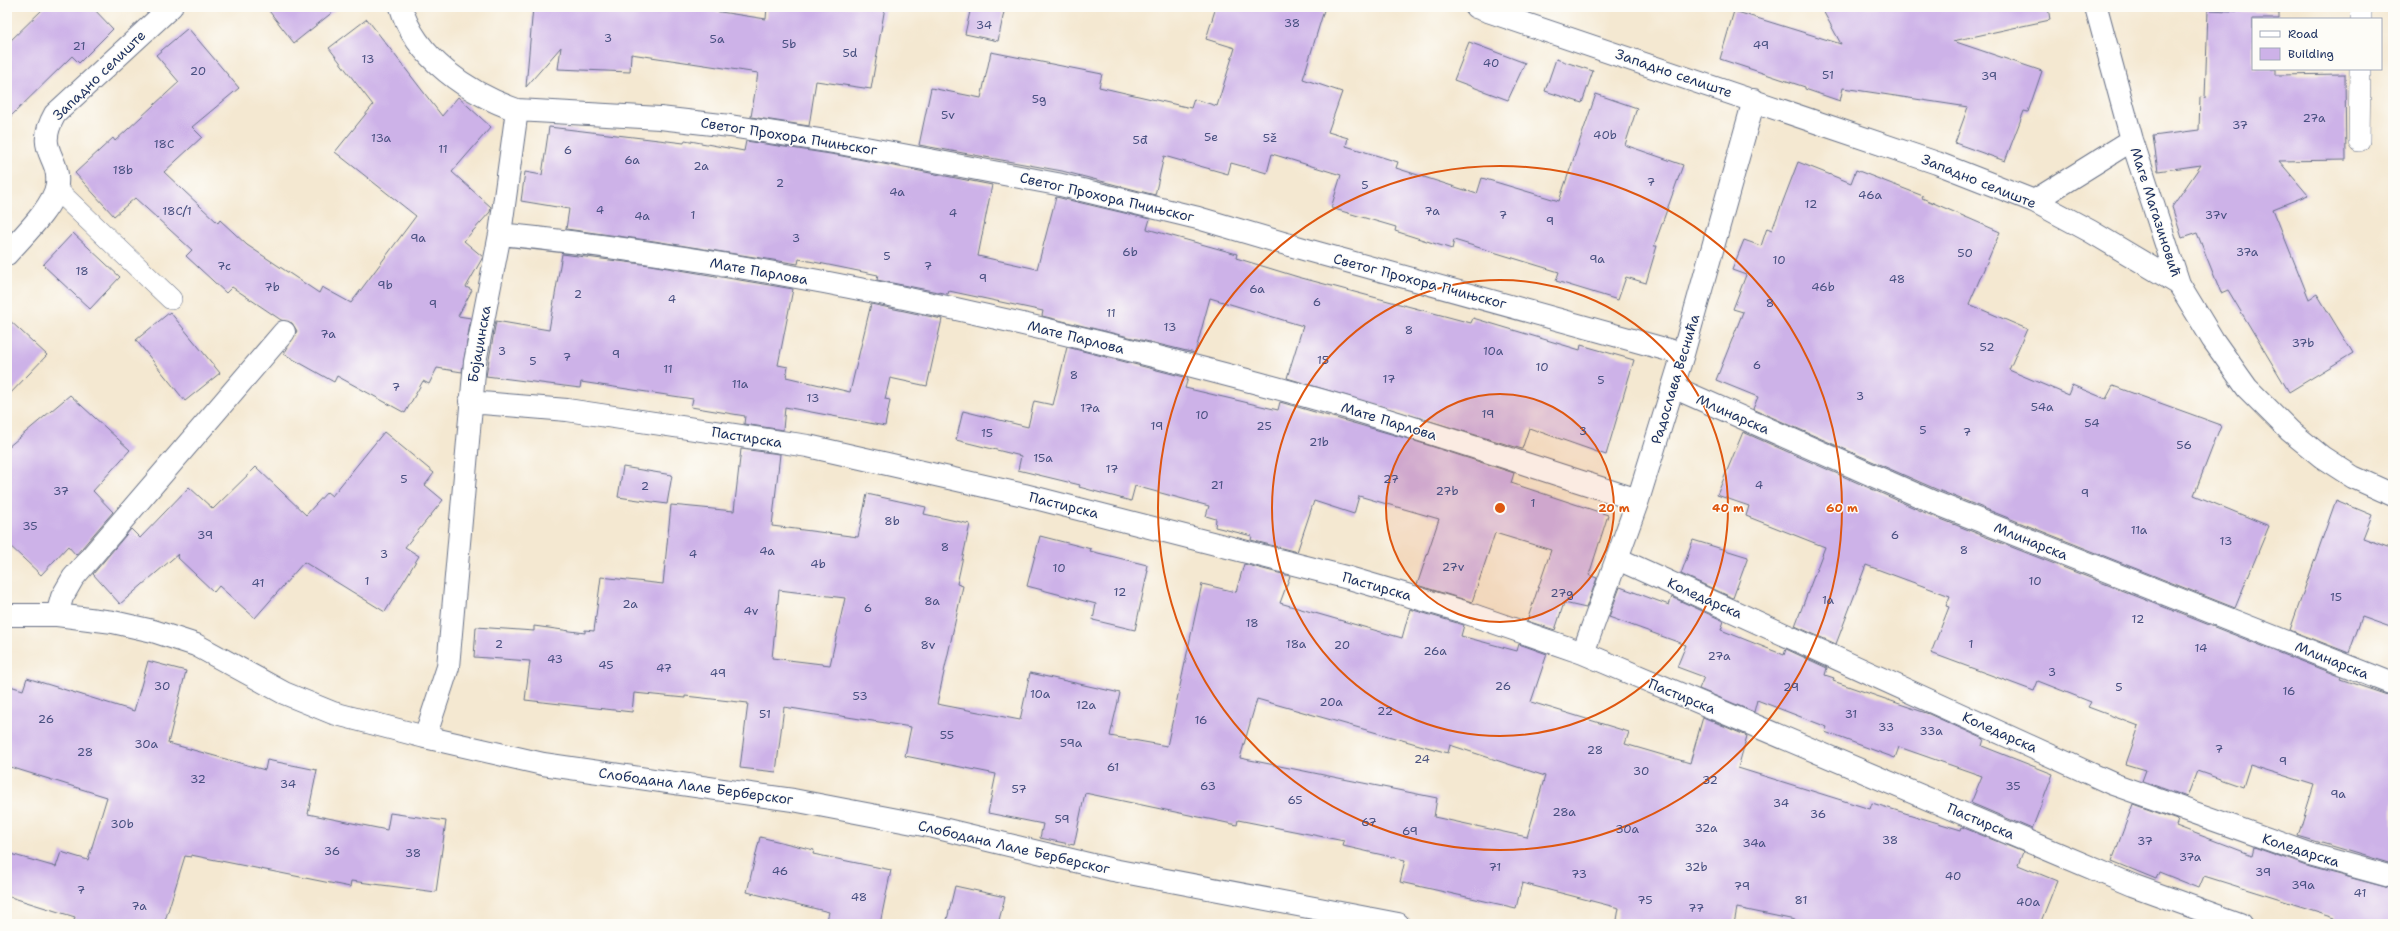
<svg xmlns="http://www.w3.org/2000/svg" width="2400" height="931" font-family="'Shantell Sans',sans-serif">
<style>
.building{fill:#cdb2e8;fill-rule:evenodd}
.lines{fill:none;stroke-linecap:round;stroke-linejoin:round}
.lane-casing{stroke:#677086;stroke-width:22}
.street-casing{stroke:#677086;stroke-width:24}
.lane{stroke:#fff;stroke-width:21}
.street{stroke:#fff;stroke-width:22}
.ring{fill:none;stroke:#de5710;stroke-width:2}
.labels{text-anchor:middle;stroke-width:3;stroke-linejoin:round;paint-order:stroke}
.number-label{font-size:12px;fill:#485080}
.street-label{font-size:14px;fill:#1b2f5e;stroke:#fdfcf7}
.centre{fill:#de5710;stroke:#fdfcf7;stroke-width:2}
.ring-label{font-size:12px;text-anchor:middle;font-weight:bold;fill:#de5710;stroke:#fdfcf7;stroke-width:3;stroke-linejoin:round;paint-order:stroke}
</style>
<rect width="100%" height="100%" fill="#fdfcf7"/>
<filter id="ink" filterUnits="userSpaceOnUse"><feTurbulence type="fractalNoise" baseFrequency=".025" numOctaves="2"/><feDisplacementMap in="SourceGraphic" scale="8" xChannelSelector="R" yChannelSelector="G"/><feConvolveMatrix kernelMatrix="1 2 1 2 8 2 1 2 1" color-interpolation-filters="sRGB"/></filter>
<filter id="wash" filterUnits="userSpaceOnUse"><feTurbulence type="fractalNoise" baseFrequency=".012" numOctaves="4" result="noise"/><feDisplacementMap in="SourceGraphic" scale="16" xChannelSelector="R" yChannelSelector="G"/><feGaussianBlur stdDeviation="0.9" result="paint"/><feColorMatrix in="noise" values="0 0 0 0 0 0 0 0 0 0 0 0 0 0 0 0 0 1.4 0 .05"/><feComposite in="paint" operator="in"/></filter>
<g filter="url(#wash)">
<rect width="100%" height="100%" fill="#f4e8d1"/>
<g id="blocks">
<path class="building" d="M45 7H92L113 29 79 63 72 56 7 120V44Z
M266 7H339L294 43Z
M533 7H688L766 19 767 7H885L871 89 816 81 809 126 751 117 758 73 631 54 630 72 558 69 561 47 526 87Z
M971 7H1005L998 41 965 34Z
M1216 7H1325L1303 79 1342 92 1328 132 1348 138 1346 146 1398 162 1396 168 1477 194 1482 178 1559 201 1596 94 1637 108 1625 145 1683 165 1654 246H1657L1646 283 1626 277 1618 300 1556 281 1559 272 1454 240 1452 249 1395 231 1396 227 1331 208 1341 175 1272 154 1267 173 1231 163 1228 174 1164 156 1155 195 1062 171 919 145 931 88 981 98 991 52 1102 74 1099 87 1191 108 1194 99 1217 106 1235 48 1206 39Z
M1821 7H2048L2050 20 1953 41 2042 71 2028 112 2024 111 2005 161 1955 143 1968 107 1843 88 1840 101 1805 89V87L1720 59 1734 11 1841 44Z
M2208 10 2279 13V19H2253V69H2276V75L2345 74 2346 160 2279 161 2308 195 2273 209 2309 299 2317 294 2353 353 2289 392 2228 290 2221 293 2197 233 2182 238 2172 207 2201 165 2158 171 2153 136 2199 130 2200 97 2205 98Z
M367 19 442 116 458 97 491 127 452 172 491 207 490 212 464 241 483 257 466 287 472 290 458 316 471 318 462 372 437 368 429 384 423 381 405 413 337 376 334 382 284 354 297 331 292 323 281 320 232 287 226 293 186 256 192 250 135 198 114 216 75 173 113 138 115 141 179 82 156 55 188 28 239 88 192 127 202 137 164 172 218 223 220 220 247 245 319 293 322 287 351 303 416 216 335 152 373 105 329 48Z
M1469 42 1525 63 1508 100 1454 80Z
M1556 59 1593 71 1582 103 1545 91Z
M549 127 684 143 685 140 744 151 746 141 837 155 992 185 978 256 1037 269 1056 197 1150 219 1147 229 1237 254 1236 258 1298 277 1471 323 1473 318 1580 350 1581 345 1634 360 1606 455 1529 428 1522 449 1287 378 1303 326 1210 298 1195 353 1042 316 1043 311 949 291 948 294 877 280 878 275 799 259 798 264 654 241 566 229 569 209 521 201 525 172 542 175Z
M1798 162 1851 183 1856 170 1923 196 1922 198 2000 232 1969 304 2027 329 2009 370 2068 395 2072 385 2106 399 2113 386 2221 425 2194 495 2269 526 2235 608 1938 490 1753 409 1758 397 1716 380 1743 312 1733 309 1746 275 1732 270 1744 240 1761 246 1767 228 1772 230Z
M73 233 120 277 90 309 43 265Z
M562 254 650 265 793 289 778 365 788 367 786 377 850 392 871 304 942 319 927 386 890 378 885 399 890 400 885 426 785 407 783 430 744 424 745 416 691 407 693 399 581 382 580 388 486 376 496 321 549 330Z
M170 312 220 373 185 401 136 340Z
M7 318 47 355 7 397Z
M1067 347 1188 378 1185 388 1278 410 1280 402 1412 440 1514 473 1511 483 1608 515 1589 575 1597 578 1586 608 1564 603 1555 630 1527 621 1551 550 1495 533 1472 602 1417 585 1439 519 1359 496 1354 514 1314 501 1297 552 1251 540 1252 536 1215 527 1216 519 1206 516 1209 506 1135 486 1131 501 1079 487 1080 485 1018 470 1021 456 956 440 963 411 1028 427 1034 401 1053 405Z
M70 395 130 450 93 491 113 512 76 555 68 546 41 575 7 543V448Z
M384 432 434 473 425 485 443 500 405 547 419 556 385 612 304 562 255 618 219 586 214 592 177 557 178 554 120 604 93 574 131 529 140 538 189 487 213 509 256 467 306 515 327 492 332 496Z
M1743 432 1928 514 2341 677 2340 679 2393 697V864L2298 836 2314 785 2250 765 2243 787 2197 771 2187 797 2142 781 2146 770 2126 764 2139 726 2088 707 2091 702 2038 681 2034 691 1931 653 1949 607 1946 606 1950 596 1866 565 1836 644 1795 626 1825 547 1746 516 1749 506 1717 495Z
M741 449 780 454 772 526 858 537 867 494 926 507 924 514 970 524 957 584 963 586 937 704 1020 720 1030 673 1120 693 1110 736 1167 746 1202 584 1236 592 1244 564 1290 576 1280 603 1402 638 1410 609 1464 625 1461 636 1517 651 1519 644 1547 654 1531 702 1629 732 1625 744 1690 763 1703 717 1747 736 1738 768 1870 809 1872 803 1961 830 1962 827 2023 852 2018 865 2057 881 2040 924H1795V920L1737 908 1734 924H1637L1617 920 1619 908 1522 883 1516 908 1400 882 1405 860 1343 846 1344 841 1238 820 1237 825 1085 793 1074 845 1040 838 1043 824 988 813 996 774 905 756 911 727 784 707 776 772 740 768 748 703 685 696V698L634 693 632 712 525 700 530 661 474 657 476 627 534 631V626L585 633V630L594 631 601 577 663 584 671 505 734 511ZM779 590 845 598 830 665 772 658ZM1257 699 1448 753 1450 745 1545 776 1527 837 1434 817 1437 798 1240 758Z
M623 467 672 475 667 504 618 497Z
M2336 500 2372 515 2363 538 2393 549V628L2362 617 2349 653 2290 630Z
M1040 536 1091 549 1090 551 1147 565 1146 570H1148L1135 630 1093 620 1096 604 1027 586Z
M1693 540 1748 557 1733 598 1681 574Z
M1620 587 1669 605 1672 597 1724 621 1721 630 1784 655 1786 649 1827 668 1825 675 1834 678 1833 681 1929 714 1984 739 1982 746 2053 774 2032 829 1971 803 1982 776 1899 747 1895 758 1825 732 1827 727 1757 700 1754 712 1699 689 1704 677 1677 667 1686 645 1609 617Z
M148 661 186 671 168 743 265 770 267 760 317 770 308 814 387 830 390 813 446 821 436 892 351 881 350 887 191 855V857L185 856 164 924H73L75 917 7 896V853L56 867 61 852 88 860 107 797 7 766V685L23 690 27 678 134 711Z
M2133 804 2178 820 2176 826 2252 855 2254 847 2310 867 2393 889V924H2333L2335 917 2204 876 2199 888 2159 872 2156 879 2112 861Z
M760 837 814 850 813 854 891 870 880 924H826L829 912 747 892Z
M955 886 1005 897 998 924H946Z"/>
</g>
</g>
<g filter="url(#ink)">
<use href="#blocks" fill-opacity="0" stroke="#677086" stroke-width="1"/>
<g class="lines">
<defs>
<path id="lane" d="M2361 19V7
M2359 141 2360 69
M56 189 171 299"/>
<path id="street" d="M401 7C415 58 470 94 517 110L660 118 730 126 839 143 1057 184 1198 218 1307 250 1683 354
M1476 7 1937 163 2034 201 2090 231 2179 284 2213 340 2247 388 2290 431 2322 457 2353 477 2393 495
M2096 7 2132 140 2179 284
M2034 201 2132 140
M500 234C703 255 904 294 1102 343 1182 363 1262 383 1341 406 1441 435 1539 469 1638 500
M7 254C22 237 54 207 57 184 60 155 34 151 55 114L171 7
M1673 387 1933 502 2393 684
M470 402 567 410 808 446 1024 495 1349 578 1461 611 1583 653 2132 885 2240 924
M1618 559 2113 784 2313 855 2393 877
M7 615H57L113 622 153 631 196 645 284 693 333 713 425 737 543 764 793 800 934 827 1113 870 1398 924
M57 615 62 597 73 578 284 332
M1583 653 1638 500 1683 354 1754 100
M425 737 448 667 475 362 500 234 517 110"/>
</defs>
<use href="#lane" class="lane-casing"/>
<use href="#street" class="street-casing"/>
<use href="#lane" class="lane"/>
<use href="#street" class="street"/>
</g>
</g>
<circle cx="1500" cy="508" r="114" fill="#de5710" fill-opacity=".12"/>
<g class="ring">
<circle cx="1500" cy="508" r="114"/>
<circle cx="1500" cy="508" r="228"/>
<circle cx="1500" cy="508" r="342"/>
</g>
<g class="labels">
<g class="number-label">
<text x="1292" y="27">38</text>
<text x="984" y="29">34</text>
<text x="608" y="42">3</text>
<text x="717" y="43">5a</text>
<text x="789" y="48">5b</text>
<text x="1761" y="49">49</text>
<text x="79" y="50">21</text>
<text x="850" y="57">5d</text>
<text x="368" y="63">13</text>
<text x="1491" y="67">40</text>
<text x="198" y="75">20</text>
<text x="1828" y="79">51</text>
<text x="1989" y="80">39</text>
<text x="1039" y="103">5g</text>
<text x="948" y="119">5v</text>
<text x="2314" y="122">27a</text>
<text x="2240" y="129">37</text>
<text x="1605" y="139">40b</text>
<text x="1211" y="141">5e</text>
<text x="381" y="142">13a</text>
<text x="1270" y="142">5ž</text>
<text x="1140" y="144">5đ</text>
<text x="164" y="148">18C</text>
<text x="443" y="153">11</text>
<text x="568" y="154">6</text>
<text x="632" y="164">6a</text>
<text x="701" y="170">2a</text>
<text x="123" y="174">18b</text>
<text x="1651" y="186">7</text>
<text x="780" y="187">2</text>
<text x="1365" y="189">5</text>
<text x="897" y="196">4a</text>
<text x="1870" y="199">46a</text>
<text x="1811" y="208">12</text>
<text x="600" y="214">4</text>
<text x="177" y="215">18C/1</text>
<text x="1432" y="215">7a</text>
<text x="953" y="217">4</text>
<text x="693" y="219">1</text>
<text x="1503" y="219">7</text>
<text x="2216" y="219">37v</text>
<text x="642" y="220">4a</text>
<text x="1550" y="225">9</text>
<text x="418" y="242">9a</text>
<text x="796" y="242">3</text>
<text x="1130" y="256">6b</text>
<text x="2247" y="256">37a</text>
<text x="1965" y="257">50</text>
<text x="887" y="260">5</text>
<text x="1597" y="263">9a</text>
<text x="1779" y="264">10</text>
<text x="224" y="270">7c</text>
<text x="928" y="270">7</text>
<text x="82" y="275">18</text>
<text x="983" y="282">9</text>
<text x="1897" y="283">48</text>
<text x="385" y="289">9b</text>
<text x="272" y="291">7b</text>
<text x="1823" y="291">46b</text>
<text x="1257" y="293">6a</text>
<text x="578" y="298">2</text>
<text x="672" y="303">4</text>
<text x="1317" y="306">6</text>
<text x="1770" y="307">8</text>
<text x="433" y="308">9</text>
<text x="1111" y="317">11</text>
<text x="1170" y="331">13</text>
<text x="1409" y="334">8</text>
<text x="328" y="338">7a</text>
<text x="2303" y="347">37b</text>
<text x="1987" y="351">52</text>
<text x="502" y="355">3</text>
<text x="1493" y="355">10a</text>
<text x="616" y="358">9</text>
<text x="567" y="361">7</text>
<text x="1323" y="364">15</text>
<text x="533" y="365">5</text>
<text x="1757" y="369">6</text>
<text x="1542" y="371">10</text>
<text x="668" y="373">11</text>
<text x="1074" y="379">8</text>
<text x="1389" y="383">17</text>
<text x="1601" y="384">5</text>
<text x="740" y="388">11a</text>
<text x="396" y="391">7</text>
<text x="1860" y="400">3</text>
<text x="813" y="402">13</text>
<text x="2042" y="411">54a</text>
<text x="1090" y="412">17a</text>
<text x="1488" y="418">19</text>
<text x="1202" y="419">10</text>
<text x="2092" y="427">54</text>
<text x="1157" y="430">19</text>
<text x="1264" y="430">25</text>
<text x="1923" y="434">5</text>
<text x="1583" y="435">3</text>
<text x="1967" y="436">7</text>
<text x="987" y="437">15</text>
<text x="1319" y="446">21b</text>
<text x="2184" y="449">56</text>
<text x="1043" y="462">15a</text>
<text x="1112" y="473">17</text>
<text x="404" y="483">5</text>
<text x="1391" y="483">27</text>
<text x="1217" y="489">21</text>
<text x="1759" y="489">4</text>
<text x="645" y="490">2</text>
<text x="61" y="495">37</text>
<text x="1447" y="495">27b</text>
<text x="2085" y="497">9</text>
<text x="1533" y="507">1</text>
<text x="892" y="525">8b</text>
<text x="30" y="530">35</text>
<text x="2139" y="534">11a</text>
<text x="205" y="539">39</text>
<text x="1895" y="539">6</text>
<text x="2226" y="545">13</text>
<text x="945" y="551">8</text>
<text x="1964" y="554">8</text>
<text x="767" y="555">4a</text>
<text x="384" y="558">3</text>
<text x="693" y="558">4</text>
<text x="818" y="568">4b</text>
<text x="1453" y="571">27v</text>
<text x="1059" y="572">10</text>
<text x="367" y="585">1</text>
<text x="2035" y="585">10</text>
<text x="258" y="587">41</text>
<text x="1120" y="596">12</text>
<text x="1562" y="597">27g</text>
<text x="2336" y="601">15</text>
<text x="1828" y="604">1a</text>
<text x="932" y="605">8a</text>
<text x="630" y="608">2a</text>
<text x="868" y="612">6</text>
<text x="751" y="615">4v</text>
<text x="2138" y="623">12</text>
<text x="1252" y="627">18</text>
<text x="499" y="648">2</text>
<text x="1296" y="648">18a</text>
<text x="1971" y="648">1</text>
<text x="928" y="649">8v</text>
<text x="1342" y="649">20</text>
<text x="2201" y="652">14</text>
<text x="1435" y="655">26a</text>
<text x="1719" y="660">27a</text>
<text x="555" y="663">43</text>
<text x="606" y="669">45</text>
<text x="664" y="672">47</text>
<text x="2052" y="676">3</text>
<text x="718" y="677">49</text>
<text x="162" y="690">30</text>
<text x="1503" y="690">26</text>
<text x="1791" y="691">29</text>
<text x="2119" y="691">5</text>
<text x="2289" y="695">16</text>
<text x="1040" y="698">10a</text>
<text x="860" y="700">53</text>
<text x="1331" y="706">20a</text>
<text x="1086" y="709">12a</text>
<text x="1385" y="715">22</text>
<text x="765" y="718">51</text>
<text x="1851" y="718">31</text>
<text x="46" y="723">26</text>
<text x="1201" y="724">16</text>
<text x="1886" y="731">33</text>
<text x="1931" y="735">33a</text>
<text x="947" y="739">55</text>
<text x="1071" y="747">59a</text>
<text x="146" y="748">30a</text>
<text x="2219" y="753">7</text>
<text x="1595" y="754">28</text>
<text x="85" y="756">28</text>
<text x="1422" y="763">24</text>
<text x="2283" y="765">9</text>
<text x="1113" y="771">61</text>
<text x="1641" y="775">30</text>
<text x="198" y="783">32</text>
<text x="1710" y="784">32</text>
<text x="288" y="788">34</text>
<text x="1208" y="790">63</text>
<text x="2013" y="790">35</text>
<text x="1019" y="793">57</text>
<text x="2338" y="798">9a</text>
<text x="1295" y="804">65</text>
<text x="1781" y="807">34</text>
<text x="1564" y="816">28a</text>
<text x="1818" y="818">36</text>
<text x="1062" y="823">59</text>
<text x="1369" y="826">67</text>
<text x="122" y="828">30b</text>
<text x="1706" y="832">32a</text>
<text x="1627" y="833">30a</text>
<text x="1410" y="835">69</text>
<text x="1890" y="844">38</text>
<text x="2145" y="845">37</text>
<text x="1754" y="847">34a</text>
<text x="332" y="855">36</text>
<text x="413" y="857">38</text>
<text x="2190" y="861">37a</text>
<text x="1495" y="871">71</text>
<text x="1696" y="871">32b</text>
<text x="780" y="875">46</text>
<text x="2263" y="876">39</text>
<text x="1579" y="878">73</text>
<text x="1953" y="880">40</text>
<text x="2303" y="889">39a</text>
<text x="1742" y="890">79</text>
<text x="81" y="894">7</text>
<text x="2360" y="897">41</text>
<text x="859" y="901">48</text>
<text x="1645" y="904">75</text>
<text x="1801" y="904">81</text>
<text x="2028" y="906">40a</text>
<text x="139" y="910">7a</text>
<text x="1696" y="912">77</text>
</g>
<g class="street-label">
<text transform="translate(1674 73) rotate(19)" y="5">Западно селиште</text>
<text transform="translate(99 75) rotate(-44)" y="5">Западно селиште</text>
<text transform="translate(789 136) rotate(9)" y="5">Светог Прохора Пчињског</text>
<text transform="translate(1979 181) rotate(22)" y="5">Западно селиште</text>
<text transform="translate(1107 197) rotate(13)" y="5">Светог Прохора Пчињског</text>
<text transform="translate(2156 212) rotate(72)" y="5">Маге Магазиновић</text>
<text transform="translate(759 271) rotate(10)" y="5">Мате Парлова</text>
<text transform="translate(1420 281) rotate(15)" y="5">Светог Прохора Пчињског</text>
<text transform="translate(1076 337) rotate(14)" y="5">Мате Парлова</text>
<text transform="translate(479 344) rotate(-80)" y="5">Бојаџинска</text>
<text transform="translate(1675 379) rotate(-73)" y="5">Радослава Веснића</text>
<text transform="translate(1733 414) rotate(24)" y="5">Млинарска</text>
<text transform="translate(1389 421) rotate(17)" y="5">Мате Парлова</text>
<text transform="translate(747 437) rotate(9)" y="5">Пастирска</text>
<text transform="translate(1064 505) rotate(14)" y="5">Пастирска</text>
<text transform="translate(2031 541) rotate(22)" y="5">Млинарска</text>
<text transform="translate(1377 586) rotate(16)" y="5">Пастирска</text>
<text transform="translate(1705 598) rotate(24)" y="5">Коледарска</text>
<text transform="translate(2332 660) rotate(22)" y="5">Млинарска</text>
<text transform="translate(1682 696) rotate(22)" y="5">Пастирска</text>
<text transform="translate(2000 732) rotate(24)" y="5">Коледарска</text>
<text transform="translate(696 786) rotate(8)" y="5">Слободана Лале Берберског</text>
<text transform="translate(1981 821) rotate(23)" y="5">Пастирска</text>
<text transform="translate(1014 847) rotate(13)" y="5">Слободана Лале Берберског</text>
<text transform="translate(2301 850) rotate(18)" y="5">Коледарска</text>
</g>
</g>
<circle cx="1500" cy="508" r="6" class="centre"/>
<g class="ring-label">
<text x="1614" y="512">20 m</text>
<text x="1728" y="512">40 m</text>
<text x="1842" y="512">60 m</text>
</g>
<rect width="2400" height="931" fill="none" stroke="#fdfcf7" stroke-width="24"/>
<rect x="2252" y="18" width="130" height="52" fill="#fdfcf7" stroke="#a3aaba"/>
<rect x="2260" y="31" width="20" height="6" fill="#ffffff" stroke="#a3aaba"/>
<text x="2288" y="38" font-size="12" fill="#1b2f5e">Road</text>
<rect x="2260" y="48" width="20" height="12" fill="#cdb2e8" stroke="#a3aaba"/>
<text x="2288" y="58" font-size="12" fill="#1b2f5e">Building</text>
</svg>
